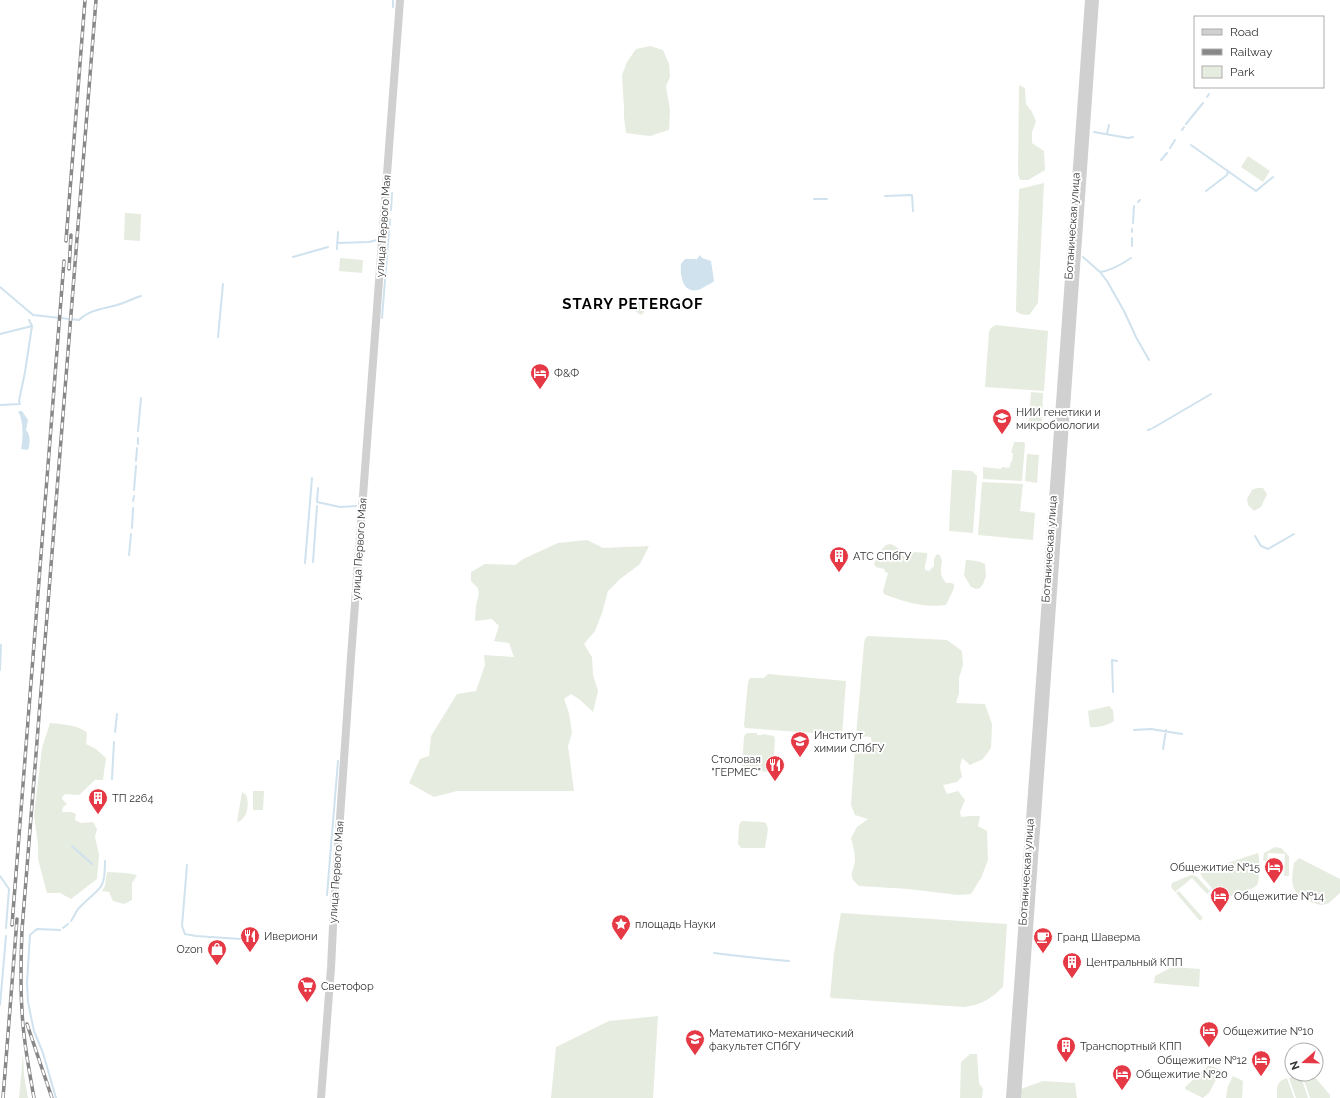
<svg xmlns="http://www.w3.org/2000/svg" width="1340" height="1098" font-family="Raleway,sans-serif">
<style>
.green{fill:#e6ecdf}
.water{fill:#cfe2ee}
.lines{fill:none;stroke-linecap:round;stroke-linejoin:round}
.stream{stroke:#cfe2ee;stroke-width:2}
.minor{stroke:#d0d0d0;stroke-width:8}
.rail-casing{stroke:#888;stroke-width:3.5}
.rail{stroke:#fff;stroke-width:2;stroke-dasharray:6;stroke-linecap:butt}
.labels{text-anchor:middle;stroke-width:4;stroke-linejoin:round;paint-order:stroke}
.street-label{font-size:11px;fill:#333;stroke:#fff}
.poi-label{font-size:11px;fill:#333;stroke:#fff;text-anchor:start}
.district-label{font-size:15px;font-weight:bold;letter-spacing:1px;fill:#000;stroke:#fff}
</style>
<rect width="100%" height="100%" fill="#fff"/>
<path class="green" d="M650 46 663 50 669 64 670 77 666 86 670 110 669 130 650 136 626 133 624 117V108L622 75 627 62 636 49Z
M1019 85 1025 88 1026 104 1032 112 1036 121 1032 132V143L1044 151 1045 170 1028 180H1020L1018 174Z
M1248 156 1270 171 1263 182 1241 167Z
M1044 183 1038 303 1029 315 1020 314 1016 311 1019 189Z
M125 213 141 214 140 241 124 240Z
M340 258 363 260 362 273 339 271Z
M642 297 645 299C648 305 647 311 641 315L635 311C634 305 636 300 642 297Z
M996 325 1048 331 1044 391 985 387 989 332 991 328Z
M1031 392 1043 393 1042 422 1029 421Z
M1014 442H1024L1025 444 1022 481 983 479V467L1001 469 1002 467 1009 468 1011 462 1012 461 1013 453H1011Z
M1027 454 1039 455 1037 483 1025 481Z
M952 470 972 471 977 476 973 533 949 531Z
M982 482 1023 484 1020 511 1035 513 1033 540 978 535Z
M1257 488H1263L1267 494 1261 507 1254 511 1248 505 1247 499 1252 490Z
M587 540 603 548 649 546 640 564 620 579 608 591 602 613 595 631 584 644 592 657 593 675 598 691 593 712 579 699 571 694 564 699 569 713 572 733 568 746 574 791H457L434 797 409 783 420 759 429 756 431 736 457 694 476 691 485 665 484 655 514 657 509 643 494 641 499 626 492 619 475 621 476 606 479 593 478 588 471 581V572L485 564 515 565 523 559 558 543Z
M891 544 898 548 905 558 907 559 914 552 927 553C928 559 924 564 925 570L929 571 934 566C934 561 933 557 938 554 945 559 940 565 941 573 941 576 944 580 946 583H951L954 584V588L946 605C925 608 903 602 884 594L883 591 888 573 885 572 884 569 876 567 874 564 880 551 886 545Z
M966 560C973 560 979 561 985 564L986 576 983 584 980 588 976 589 971 587 964 575Z
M868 636 947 640 962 651 963 665 959 678V693L956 703 985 704 992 724 991 748 983 759 970 765 962 758 960 767 962 777 957 782 943 785 947 794 958 791 965 800 960 812 961 817 970 816H980L978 826 987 831 988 860 981 878 971 894 958 895 909 889 859 886C846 875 854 873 855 860 855 852 853 846 851 838L857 827 868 819 855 815 851 805 855 748 872 749 871 737 856 736 864 644 865 639Z
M768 674 846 681 842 735 745 728 744 725 748 682 750 678H764Z
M1109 706 1113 710 1114 721C1109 725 1097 728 1090 727L1088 711Z
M50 723C60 724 80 725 87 733L86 744 96 749 106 758 103 780H95L79 795 65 794 62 797V799L67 804 63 807 62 812H71L76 814 75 820 81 823 93 822 97 829 95 837 99 855 97 879 71 899 60 893H47L38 859V844L34 815 42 748Z
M747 733H757V735H762L763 734 774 736 775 740 773 767 769 772 744 770 742 769 744 736Z
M253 791H264L263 810H253Z
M242 792 246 795C250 804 247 820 237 822Z
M742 821 763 822 766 823 768 829 765 848H741L738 844 739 825Z
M1275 847 1281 848 1289 856V876H1284L1285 854 1268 853 1267 862 1263 860 1264 853Z
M1258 853C1260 859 1260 879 1257 885 1254 889 1233 896 1228 897 1224 898 1221 897 1218 895L1202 877 1200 872Z
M1299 858 1340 879V893L1329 903 1322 905C1313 904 1295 896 1293 886 1291 879 1293 870 1294 863Z
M107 872 126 873 137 875 132 883V900L124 904 113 901 109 892 102 891 105 886Z
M1191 875 1196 876 1210 891 1207 894 1192 878 1175 892 1171 887 1172 883Z
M1179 891 1203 918 1200 921 1176 893Z
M841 913 1007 924 1003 987C989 1000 983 1004 964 1007L832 998 830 997 834 953Z
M1172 967 1200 969 1199 987 1154 983 1155 976Z
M658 1016 653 1098H551L556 1047 609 1021Z
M23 1054 24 1075 28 1098H19Z
M970 1054H977L979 1083 983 1089 982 1098H960L961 1062Z
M1209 1065 1221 1070 1209 1093 1203 1098 1185 1089V1087Z
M1300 1074 1308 1098H1296L1289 1078Z
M1302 1074H1311L1313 1075 1330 1095V1098H1310Z
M1233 1076 1243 1081 1242 1098H1226L1228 1086Z
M1287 1078 1294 1098H1277C1277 1086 1276 1082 1287 1078Z
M1043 1081 1075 1083 1077 1098H1020L1021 1089Z"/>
<path class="water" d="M700 255 702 258 711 261 714 281C711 284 709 284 706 286 702 288 700 290 697 290 682 293 680 274 681 264L685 259H697Z
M20 411H22L28 420 26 430C31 435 30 444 28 450L21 449C23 440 24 420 18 412Z"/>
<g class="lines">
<path class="stream" d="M393 7V0
M1207 97 1209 94
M1186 124 1203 103
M1182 130 1184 127
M1094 132 1128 138 1133 137
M1107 134 1109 125
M1191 145 1256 191 1273 177
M1170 148 1175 140
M1161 160 1167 153
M1206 191 1227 175 1228 171
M885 196 912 195 913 211
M814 199H827
M1138 202 1140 200
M391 210 392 193
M1133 223 1134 206
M1132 232V229
M1132 238V246
M337 243 369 242 377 240
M337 249 338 232
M293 257 328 247
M1083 257 1100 272 1107 281 1124 311 1136 337 1149 360
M1100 272C1110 271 1122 264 1131 258
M0 287 33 315 79 320C91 308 108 309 123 303 129 301 134 298 141 296
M382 318 390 219
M0 334 32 326 29 320
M218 337 223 284
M0 405 20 404 19 401 25 372 32 326
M1153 428 1211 394
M1148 430 1151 429
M138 431 141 398
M138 444V438
M136 461 137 448
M318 488 317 502 340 507 356 506
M134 490 136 466
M133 501 134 496
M132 528 133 508
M1255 536 1261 546 1268 549 1294 534
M129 555 131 534
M313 562 317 506
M305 563 312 478
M0 670 1 645
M1113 692 1112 660 1117 661
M1134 730 1151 729 1182 734
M115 732 117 714
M1163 749 1166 730
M112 779 114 742
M72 846 92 864
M187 865 182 926 185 934 196 936 241 939
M0 876 9 889 6 928
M327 895 338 761
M71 921C74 917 76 911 79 908 99 886 105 894 105 861
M63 928 68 924
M714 953C739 956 764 959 789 961
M0 1005 6 936
M56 1098 43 1053 34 1031 28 1002 27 983 30 935 37 929 60 930"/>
<path class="minor" d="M321 1098 331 968 334 906 351 657 400 0
M1010 1098 1089 0
M1017 1098 1095 0"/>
<defs>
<path id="rail" d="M66 241 85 0
M69 269 71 235
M12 925 64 261
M27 1024 52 1098
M3 1098 17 919
M34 1098C29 1069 23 1040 22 1010 20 983 21 957 22 930L96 0"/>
</defs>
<use href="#rail" class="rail-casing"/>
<use href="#rail" class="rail"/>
</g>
<defs>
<symbol id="hotel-pin" viewBox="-11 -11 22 30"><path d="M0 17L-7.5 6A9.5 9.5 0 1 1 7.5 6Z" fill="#e63946" stroke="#fff"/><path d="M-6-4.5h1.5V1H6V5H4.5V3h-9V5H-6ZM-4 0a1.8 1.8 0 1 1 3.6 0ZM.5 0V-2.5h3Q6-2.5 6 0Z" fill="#fff"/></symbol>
<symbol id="university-pin" viewBox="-11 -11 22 30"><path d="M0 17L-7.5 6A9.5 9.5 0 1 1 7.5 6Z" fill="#e63946" stroke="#fff"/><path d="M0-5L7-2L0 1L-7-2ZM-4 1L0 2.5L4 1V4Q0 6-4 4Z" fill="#fff"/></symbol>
<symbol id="building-pin" viewBox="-11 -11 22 30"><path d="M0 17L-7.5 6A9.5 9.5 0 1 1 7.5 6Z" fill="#e63946" stroke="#fff"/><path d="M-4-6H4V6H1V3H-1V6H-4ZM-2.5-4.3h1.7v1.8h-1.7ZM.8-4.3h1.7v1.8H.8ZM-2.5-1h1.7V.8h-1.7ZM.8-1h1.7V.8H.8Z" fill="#fff"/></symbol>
<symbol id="restaurant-pin" viewBox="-11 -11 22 30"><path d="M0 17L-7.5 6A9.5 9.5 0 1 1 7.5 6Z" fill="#e63946" stroke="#fff"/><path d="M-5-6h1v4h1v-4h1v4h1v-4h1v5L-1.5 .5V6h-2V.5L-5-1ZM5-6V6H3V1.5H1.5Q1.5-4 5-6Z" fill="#fff"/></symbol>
<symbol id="sight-pin" viewBox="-11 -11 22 30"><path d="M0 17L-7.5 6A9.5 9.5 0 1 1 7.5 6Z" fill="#e63946" stroke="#fff"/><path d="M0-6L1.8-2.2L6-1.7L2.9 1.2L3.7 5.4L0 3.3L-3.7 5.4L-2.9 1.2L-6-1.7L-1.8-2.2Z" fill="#fff"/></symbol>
<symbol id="cafe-pin" viewBox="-11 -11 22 30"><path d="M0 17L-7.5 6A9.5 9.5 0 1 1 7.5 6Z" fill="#e63946" stroke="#fff"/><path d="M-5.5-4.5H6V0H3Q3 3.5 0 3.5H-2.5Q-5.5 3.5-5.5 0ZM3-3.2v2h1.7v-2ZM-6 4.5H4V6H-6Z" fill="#fff"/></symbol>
<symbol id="shop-pin" viewBox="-11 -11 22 30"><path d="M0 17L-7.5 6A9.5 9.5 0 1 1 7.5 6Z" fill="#e63946" stroke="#fff"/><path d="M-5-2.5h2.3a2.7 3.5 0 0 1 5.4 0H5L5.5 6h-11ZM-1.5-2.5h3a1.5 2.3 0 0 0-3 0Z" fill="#fff"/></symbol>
<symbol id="supermarket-pin" viewBox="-11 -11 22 30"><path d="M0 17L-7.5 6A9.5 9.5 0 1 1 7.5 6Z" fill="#e63946" stroke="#fff"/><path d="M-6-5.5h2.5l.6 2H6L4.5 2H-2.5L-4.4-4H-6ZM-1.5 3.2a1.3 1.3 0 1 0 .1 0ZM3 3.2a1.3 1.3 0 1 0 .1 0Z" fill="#fff"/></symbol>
</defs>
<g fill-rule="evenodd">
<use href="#hotel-pin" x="529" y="362" width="22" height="30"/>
<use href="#university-pin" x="991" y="407" width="22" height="30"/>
<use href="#building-pin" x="828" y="545" width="22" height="30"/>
<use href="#university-pin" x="789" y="730" width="22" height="30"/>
<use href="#restaurant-pin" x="764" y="754" width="22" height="30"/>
<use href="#building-pin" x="87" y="787" width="22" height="30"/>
<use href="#hotel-pin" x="1263" y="856" width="22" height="30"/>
<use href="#hotel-pin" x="1209" y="885" width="22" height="30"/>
<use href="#sight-pin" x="610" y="913" width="22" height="30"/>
<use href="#restaurant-pin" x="239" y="925" width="22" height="30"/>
<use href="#cafe-pin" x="1032" y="926" width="22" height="30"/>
<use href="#shop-pin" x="206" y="938" width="22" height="30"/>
<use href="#building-pin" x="1061" y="951" width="22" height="30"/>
<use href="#supermarket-pin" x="296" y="975" width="22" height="30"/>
<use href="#hotel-pin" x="1198" y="1020" width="22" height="30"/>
<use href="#university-pin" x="684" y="1028" width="22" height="30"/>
<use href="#building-pin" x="1055" y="1035" width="22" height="30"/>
<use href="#hotel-pin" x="1250" y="1049" width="22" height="30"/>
<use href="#hotel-pin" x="1111" y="1063" width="22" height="30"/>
</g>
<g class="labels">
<g class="street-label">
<text transform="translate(383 226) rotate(-86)" y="4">улица Первого Мая</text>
<text transform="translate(1072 226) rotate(-86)" y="4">Ботаническая улица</text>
<text transform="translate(359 549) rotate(-86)" y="4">улица Первого Мая</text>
<text transform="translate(1049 549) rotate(-86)" y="4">Ботаническая улица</text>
<text transform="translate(336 872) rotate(-86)" y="4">улица Первого Мая</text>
<text transform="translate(1026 872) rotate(-86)" y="4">Ботаническая улица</text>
</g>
<g class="poi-label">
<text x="554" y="377">Ф&amp;Ф</text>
<text x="1016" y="416">НИИ генетики и<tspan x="1016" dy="13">микробиологии</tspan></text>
<text x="853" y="560">АТС СПбГУ</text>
<text x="814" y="739">Институт<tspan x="814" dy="13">химии СПбГУ</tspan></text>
<text x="761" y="763" text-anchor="end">Столовая<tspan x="761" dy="13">"ГЕРМЕС"</tspan></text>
<text x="112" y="802">ТП 2264</text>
<text x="1260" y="871" text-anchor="end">Общежитие №15</text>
<text x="1234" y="900">Общежитие №14</text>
<text x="635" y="928">площадь Науки</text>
<text x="264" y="940">Ивериони</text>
<text x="1057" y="941">Гранд Шаверма</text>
<text x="203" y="953" text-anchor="end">Ozon</text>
<text x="1086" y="966">Центральный КПП</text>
<text x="321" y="990">Светофор</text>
<text x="1223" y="1035">Общежитие №10</text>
<text x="709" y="1037">Математико-механический<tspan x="709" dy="13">факультет СПбГУ</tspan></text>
<text x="1080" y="1050">Транспортный КПП</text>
<text x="1247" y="1064" text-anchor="end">Общежитие №12</text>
<text x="1136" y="1078">Общежитие №20</text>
</g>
<g class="district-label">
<text x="633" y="309">STARY PETERGOF</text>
</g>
</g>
<rect x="1194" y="16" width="130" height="72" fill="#ffffff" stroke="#adadad"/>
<rect x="1202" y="29" width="20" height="6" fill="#d0d0d0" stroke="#adadad"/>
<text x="1230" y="36" font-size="12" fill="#333333">Road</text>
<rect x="1202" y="49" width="20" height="6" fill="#888888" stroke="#adadad"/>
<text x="1230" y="56" font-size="12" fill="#333333">Railway</text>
<rect x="1202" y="66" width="20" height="12" fill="#e6ecdf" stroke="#adadad"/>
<text x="1230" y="76" font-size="12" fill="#333333">Park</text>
<g transform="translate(1304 1062) rotate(250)"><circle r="19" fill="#ffffff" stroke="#adadad"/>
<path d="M0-3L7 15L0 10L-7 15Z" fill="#e63946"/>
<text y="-6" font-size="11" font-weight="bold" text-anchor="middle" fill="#333333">N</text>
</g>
</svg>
